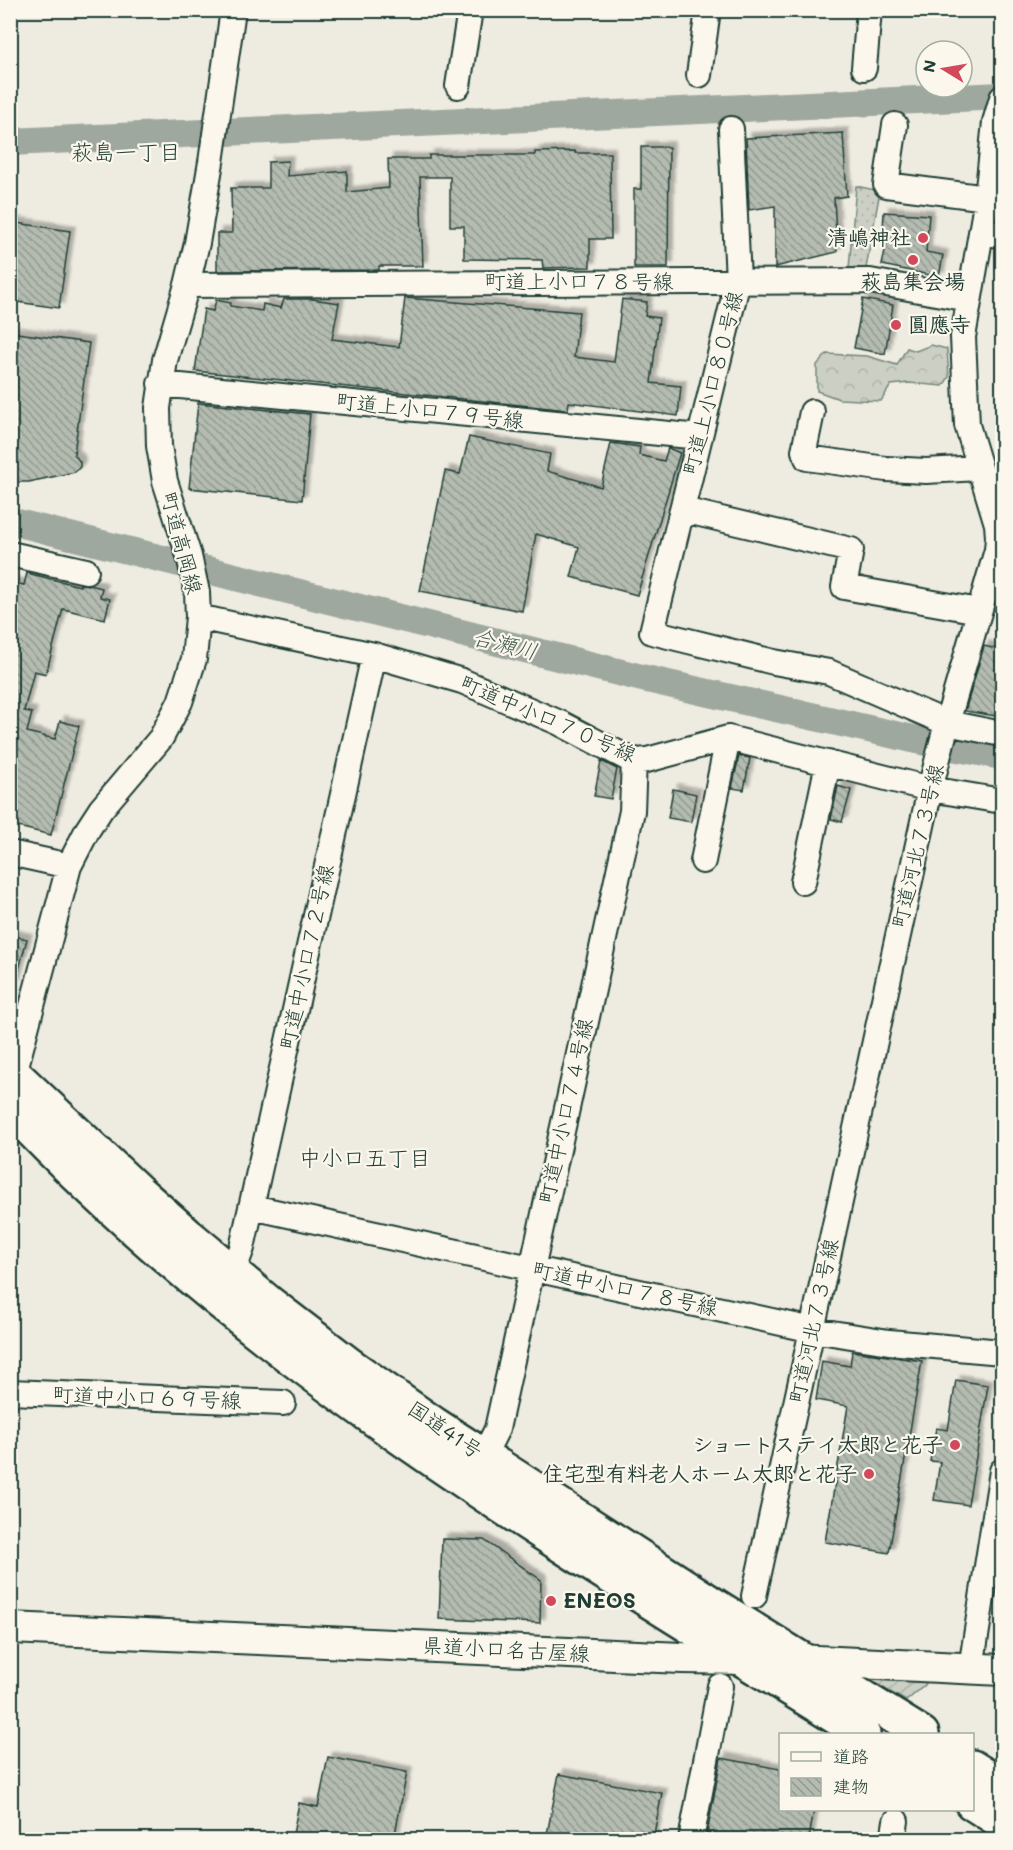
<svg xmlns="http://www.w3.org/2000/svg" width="1013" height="1850" font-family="Mali,'Klee One',sans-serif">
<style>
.forest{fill:url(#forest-crowns);stroke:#75867c;stroke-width:1.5}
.park{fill:url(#park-dots);stroke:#75867c;stroke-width:1.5}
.garden{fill:url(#garden-furrows);stroke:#75867c;stroke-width:1.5}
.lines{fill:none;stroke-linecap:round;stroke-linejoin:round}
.river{stroke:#9fa89f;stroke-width:28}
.building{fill:url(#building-back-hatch);stroke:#1f3d34;stroke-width:1.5;filter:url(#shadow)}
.minor-casing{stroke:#1f3d34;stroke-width:28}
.major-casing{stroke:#1f3d34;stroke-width:34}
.highway-casing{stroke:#1f3d34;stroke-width:38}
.minor{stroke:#fbf7ec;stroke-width:24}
.major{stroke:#fbf7ec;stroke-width:30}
.highway{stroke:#fbf7ec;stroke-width:33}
.poi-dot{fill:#d1495b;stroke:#fbf7ec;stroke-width:2}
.labels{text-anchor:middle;stroke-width:4.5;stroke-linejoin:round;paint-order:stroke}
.poi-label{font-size:21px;font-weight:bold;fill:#1f3d34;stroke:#fbf7ec;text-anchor:end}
.street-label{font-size:21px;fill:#1f3d34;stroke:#fbf7ec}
.neighbourhood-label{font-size:22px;fill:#1f3d34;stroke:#fbf7ec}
.water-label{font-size:22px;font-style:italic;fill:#455d54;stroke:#fbf7ec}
</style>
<defs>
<pattern id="forest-crowns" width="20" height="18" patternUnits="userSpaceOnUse" patternTransform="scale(1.5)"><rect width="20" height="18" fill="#cbcfc4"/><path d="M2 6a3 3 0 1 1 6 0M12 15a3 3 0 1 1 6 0" fill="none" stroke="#aeb3a9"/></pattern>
<pattern id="park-dots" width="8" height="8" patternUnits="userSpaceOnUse" patternTransform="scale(1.5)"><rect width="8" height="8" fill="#cbcfc4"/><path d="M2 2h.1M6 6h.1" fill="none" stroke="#aeb3a9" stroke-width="1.8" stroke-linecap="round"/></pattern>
<pattern id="garden-furrows" width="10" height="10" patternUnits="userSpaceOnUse" patternTransform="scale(1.5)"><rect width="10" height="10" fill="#cbcfc4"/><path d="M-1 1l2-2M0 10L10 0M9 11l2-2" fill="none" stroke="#aeb3a9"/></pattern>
<pattern id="building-back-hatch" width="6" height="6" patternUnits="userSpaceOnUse" patternTransform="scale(1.5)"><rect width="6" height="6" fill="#b4bbb0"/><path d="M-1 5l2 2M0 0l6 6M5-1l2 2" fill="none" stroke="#929990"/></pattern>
<filter id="shadow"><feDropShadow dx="5" dy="-5" stdDeviation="1.5" flood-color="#0004"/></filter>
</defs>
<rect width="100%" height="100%" fill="#eeece1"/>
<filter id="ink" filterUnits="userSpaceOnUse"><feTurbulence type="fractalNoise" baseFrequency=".0167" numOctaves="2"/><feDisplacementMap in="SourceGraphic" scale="12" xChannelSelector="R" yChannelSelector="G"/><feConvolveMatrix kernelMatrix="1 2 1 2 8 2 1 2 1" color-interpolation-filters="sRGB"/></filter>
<g filter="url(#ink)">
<path class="forest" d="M931 345 947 349 949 377 943 386 909 383 891 385 881 401 839 399 817 391V365L827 354 867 356 897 365 907 348 916 351Z"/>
<path class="park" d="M856 186 880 191 866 268H849Z"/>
<path class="garden" d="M873 1677 927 1681 925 1685 906 1701 871 1681Z"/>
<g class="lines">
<path class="river" d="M10 142 1002 96
M10 521 642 678 935 744 1002 756"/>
</g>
<path class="building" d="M843 133 847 196 834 198 837 252 775 267V206L749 210 746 138Z
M641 147H669L668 267H634V189H641Z
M575 151V153H610L611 239H590V267L543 268 542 260 464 259V226H450V177H420L423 266H379V270L217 271V233H232L231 188H268V162L288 161 287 176 347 171V192L389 188 388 159H429V155H535V152Z
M884 212 929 215 926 252 943 255 939 277 882 265 889 231 883 230Z
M10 222 70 231 59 308 10 301Z
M405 298 579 312 574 357 614 362 622 299 647 302 645 316 659 318 651 383 681 386 678 416 569 402 568 410 195 371 204 309 213 311 216 300 231 303 230 306 262 311 263 304 281 308 284 299H312L339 303 332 339 399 347Z
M863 299 893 305 885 354 854 348Z
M10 332 89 343 74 454 80 462V467L75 472 29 482H10Z
M198 403 310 414 302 500 189 488Z
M469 437 550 454 547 471 601 487 611 443 640 447 639 455 664 461 668 448 680 453 637 595 571 577 579 547 536 534 522 611 420 591 445 471 460 474Z
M27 573 80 586V584L90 585 102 588 100 597 110 599 105 619 63 609 46 674 34 671 24 711 32 713 27 732 55 739 60 721 79 726 51 835 10 825V582L24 585Z
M984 646 1002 650V717L965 711Z
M739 756 750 758 744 790 732 788Z
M601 761 617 769 611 799 594 796Z
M838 786 851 790 842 822 831 819Z
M673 789 696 794 691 822 668 818Z
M10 935 27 939 15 984 10 983Z
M852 1351 922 1361 889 1553 825 1542 848 1406 816 1400 822 1361 850 1366Z
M956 1380 988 1385 968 1505 934 1500 940 1462 930 1461 936 1428 948 1430Z
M442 1539 484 1540 541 1580 540 1623 439 1619Z
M328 1757 407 1772 394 1839H292L299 1803 318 1807Z
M721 1758 780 1769V1809H814L809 1839H706Z
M559 1774 662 1793 653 1839H546Z"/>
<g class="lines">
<defs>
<path id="minor" d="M864 68 869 10
M699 75 708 10
M458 86 470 10
M895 125 886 185 987 198
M731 129 738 281 652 632 774 662 829 672 947 723 1002 734
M982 231 1002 236
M187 285 870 281 969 299
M160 384 700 437
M812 412 804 451 807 458 886 469 926 471 979 468
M683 510 851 550 844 587 979 611
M10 554 86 571
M198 617 374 655 462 681 560 723 629 759 638 761 647 760 728 738 930 789 1002 801
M10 853 69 866
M703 861 728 738
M803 882 828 763
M14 1074 69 866 88 829 101 809 161 738 180 702 194 659 198 617 197 592 189 556 165 481 159 446 158 408 165 360 187 285 197 243 211 162 233 10
M252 1207 813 1330 889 1342 1002 1352
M238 1259 242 1248 374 655
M10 1392 283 1403
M490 1443 497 1429 632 811 634 760
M754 1596 930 789 947 723 997 550 998 537 997 524 967 425 963 337 987 198 995 122 1002 98
M971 1668 1002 1471
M691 1840 720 1686
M893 1840 896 1821"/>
<path id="major" d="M10 1628 682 1658 751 1659
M796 1660 1002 1670"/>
<path id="highway" d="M10 1070 138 1191 189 1236 268 1302 350 1365 434 1424 719 1608 922 1734
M10 1108C253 1367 565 1548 863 1734
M972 1767 1002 1786
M972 1803 1002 1822"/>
</defs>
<use href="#minor" class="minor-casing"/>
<use href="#major" class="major-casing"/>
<use href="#highway" class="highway-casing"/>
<use href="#minor" class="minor"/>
<use href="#major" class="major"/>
<use href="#highway" class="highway"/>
</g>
</g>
<g class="poi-dot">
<circle cx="923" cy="238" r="6"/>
<circle cx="913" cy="260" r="6"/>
<circle cx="896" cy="325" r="6"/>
<circle cx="955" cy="1445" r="6"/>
<circle cx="869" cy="1474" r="6"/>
<circle cx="551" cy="1601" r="6"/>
</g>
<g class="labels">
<g class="poi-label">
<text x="911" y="245">清嶋神社</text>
<text x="913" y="289" text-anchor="middle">萩島集会場</text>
<text x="908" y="332" text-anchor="start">圓應寺</text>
<text x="943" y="1452">ショートステイ太郎と花子</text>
<text x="857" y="1481">住宅型有料老人ホーム太郎と花子</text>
<text x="563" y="1608" text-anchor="start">ENEOS</text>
</g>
<g class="street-label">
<text x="579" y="289">町道上小口７８号線</text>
<text transform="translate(713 383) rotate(-76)" y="7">町道上小口８０号線</text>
<text transform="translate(430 411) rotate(6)" y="7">町道上小口７９号線</text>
<text transform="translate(181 543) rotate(75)" y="7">町道高岡線</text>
<text transform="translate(548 719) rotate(23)" y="7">町道中小口７０号線</text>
<text transform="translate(918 846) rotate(-77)" y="7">町道河北７３号線</text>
<text transform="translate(307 957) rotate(-78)" y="7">町道中小口７２号線</text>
<text transform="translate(566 1111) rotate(-78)" y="7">町道中小口７４号線</text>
<text transform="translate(625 1289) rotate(12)" y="7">町道中小口７８号線</text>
<text transform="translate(814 1321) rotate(-78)" y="7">町道河北７３号線</text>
<text transform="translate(147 1398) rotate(2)" y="7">町道中小口６９号線</text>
<text transform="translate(445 1430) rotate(34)" y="7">国道41号</text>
<text transform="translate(506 1650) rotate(3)" y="7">県道小口名古屋線</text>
</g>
<g class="neighbourhood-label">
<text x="126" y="160">萩島一丁目</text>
<text x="365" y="1166">中小口五丁目</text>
</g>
<g class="water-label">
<text transform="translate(505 644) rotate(14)" y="8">合瀬川</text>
</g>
</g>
<rect width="1013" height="1850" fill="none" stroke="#fbf7ec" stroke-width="36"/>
<rect x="18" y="18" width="977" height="1814" fill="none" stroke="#1f3d34" stroke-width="2" filter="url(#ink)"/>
<rect x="779" y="1733" width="195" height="78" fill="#fbf7ec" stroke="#a3ada2" stroke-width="1.5"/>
<rect x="791" y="1752" width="30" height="9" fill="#fbf7ec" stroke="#a3ada2" stroke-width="1.5"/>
<text x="833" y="1763" font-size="18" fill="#1f3d34">道路</text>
<rect x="791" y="1778" width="30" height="18" fill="url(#building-back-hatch)" stroke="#a3ada2" stroke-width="1.5"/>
<text x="833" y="1793" font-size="18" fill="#1f3d34">建物</text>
<g transform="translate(944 69) rotate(281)"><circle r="28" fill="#fbf7ec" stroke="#a3ada2" stroke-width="1.5"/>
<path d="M0-4.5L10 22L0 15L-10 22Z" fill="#d1495b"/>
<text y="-9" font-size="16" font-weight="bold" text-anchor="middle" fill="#1f3d34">N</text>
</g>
</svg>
